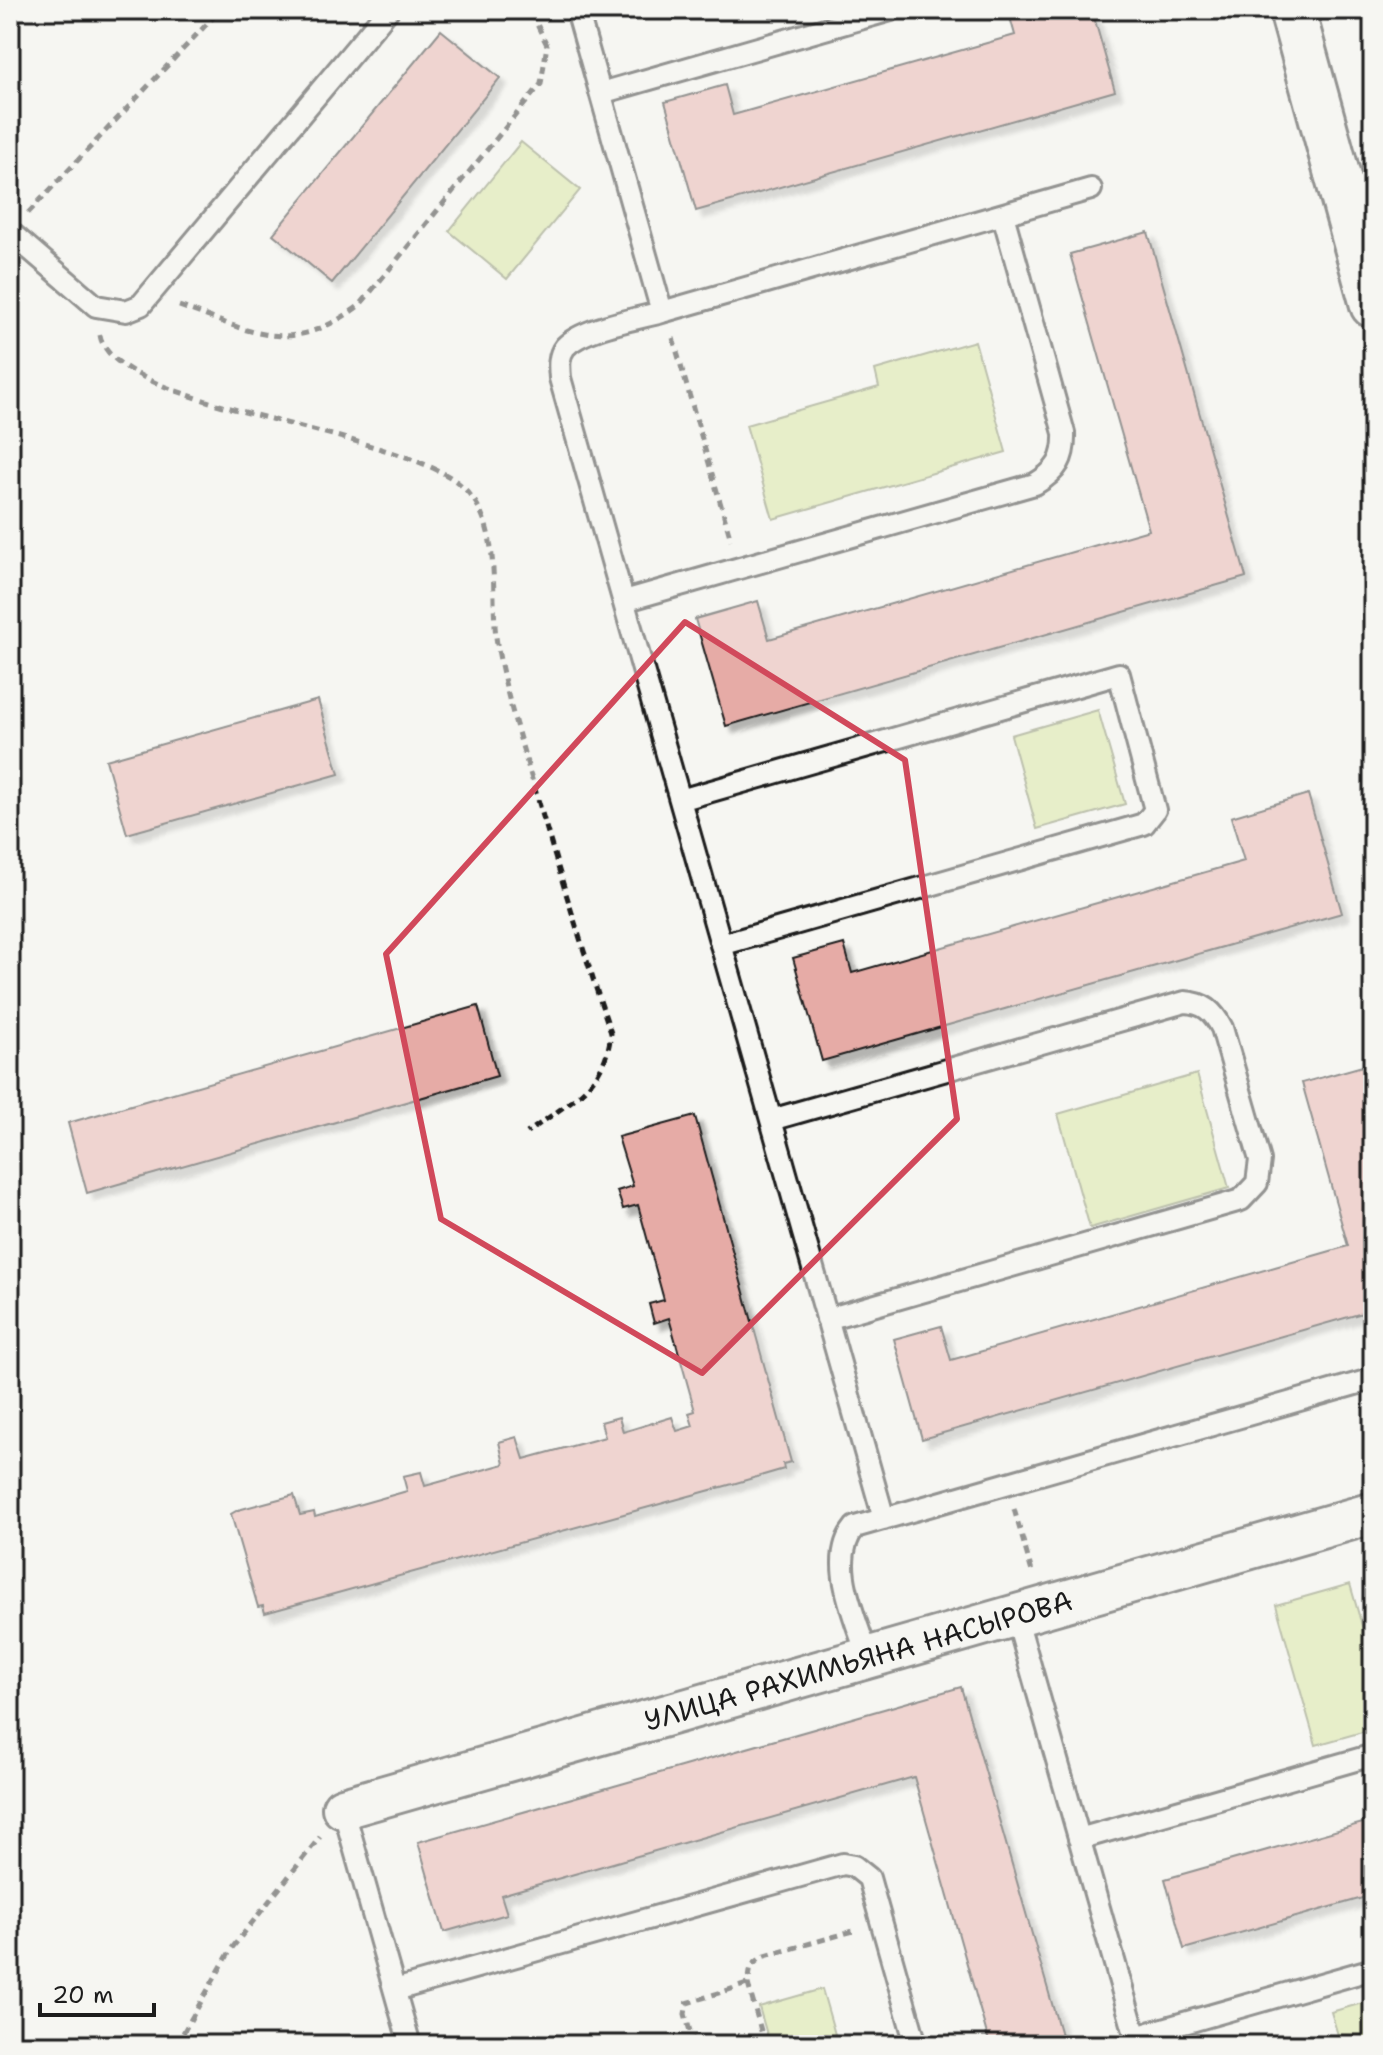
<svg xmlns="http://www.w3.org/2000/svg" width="1383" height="2055" font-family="'Shantell Sans',sans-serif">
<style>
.green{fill:#d4e498;stroke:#78805a;stroke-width:2}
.building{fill:#e6aba6;stroke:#1c1c1c;stroke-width:2;filter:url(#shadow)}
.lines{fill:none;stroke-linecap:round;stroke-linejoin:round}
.lane-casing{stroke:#1c1c1c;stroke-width:26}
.street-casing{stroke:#1c1c1c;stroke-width:46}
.secondary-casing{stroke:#1c1c1c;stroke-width:50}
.path{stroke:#1c1c1c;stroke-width:5;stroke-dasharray:8 6;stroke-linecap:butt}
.lane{stroke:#f6f6f2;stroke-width:20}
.street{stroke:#f6f6f2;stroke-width:40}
.secondary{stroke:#f6f6f2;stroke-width:44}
.marked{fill:none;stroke:#d1495b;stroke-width:6;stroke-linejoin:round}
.labels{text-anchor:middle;stroke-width:6;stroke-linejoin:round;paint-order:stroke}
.street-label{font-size:28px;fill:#1c1c1c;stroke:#f6f6f2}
</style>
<defs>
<filter id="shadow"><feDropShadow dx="7" dy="7" stdDeviation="2" flood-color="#0004"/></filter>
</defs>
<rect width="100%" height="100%" fill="#f6f6f2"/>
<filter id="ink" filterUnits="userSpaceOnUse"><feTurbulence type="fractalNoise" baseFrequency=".0125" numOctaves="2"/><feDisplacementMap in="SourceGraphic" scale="16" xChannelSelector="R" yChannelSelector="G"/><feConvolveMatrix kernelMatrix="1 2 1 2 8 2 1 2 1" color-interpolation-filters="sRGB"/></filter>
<g filter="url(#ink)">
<path class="green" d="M521 142 580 190 507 279 449 231Z
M975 341 1006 452 773 519 746 425 879 387 875 370Z
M1098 710 1125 804 1037 829 1011 735Z
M1197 1074 1229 1188 1090 1228 1058 1114Z
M1350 1584 1373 1664V1729L1316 1745 1276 1605Z
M822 1989 838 2045H770L759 2007Z
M1373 2000V2045H1341L1331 2012Z"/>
<path class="building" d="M1008 10H1092L1115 91 696 211 665 102 725 85 733 115 1015 35Z
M441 30 500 78 332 283 273 234Z
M1148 232 1246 577 726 726 695 619 758 601 769 639 1149 530 1070 254Z
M318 700 339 774 127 834 106 760Z
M1308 794 1342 913 822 1061 793 958 844 944 852 973 1244 861 1231 817Z
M478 1006 497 1076 87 1193 68 1123Z
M1373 1063V1310L922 1439 894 1339 941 1326 951 1360 1348 1246 1302 1083Z
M695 1116 791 1462 783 1464 784 1469 729 1485 265 1613 263 1606 258 1607 231 1514 238 1510 294 1495 300 1515 314 1512 315 1517 407 1491 403 1476 421 1472 425 1486 504 1464 499 1442 517 1437 524 1459 605 1437 601 1422 619 1417 623 1432 672 1417 677 1431 693 1426 689 1413 695 1411 669 1318 654 1323 649 1304 664 1300 638 1205 623 1209 617 1191 633 1186 618 1137Z
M961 1687 1061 2035 1027 2045H990L914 1777 501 1895 507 1914 444 1932 418 1842Z
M1373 1820V1895L1184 1949 1165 1879Z"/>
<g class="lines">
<defs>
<path id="lane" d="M577 10 662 312C637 319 582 328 565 347 558 356 559 367 560 378L771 1120
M601 93 891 10
M10 232 96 306 126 311 141 305 388 10
M662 312 1091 189
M624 601 1035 484C1057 471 1065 459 1064 433L1003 215
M680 800 1119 674 1155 810 1144 824 721 945
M827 1319 1241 1200 1257 1183 1260 1160 1222 1028C1213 1011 1204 1003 1185 1002L771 1120 884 1519
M1016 1616 1138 2045
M868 1658C857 1620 826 1561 855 1527L1373 1379
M343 1808 410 2045
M1079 1839 1373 1755
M395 1990 843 1864 854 1866 869 1878 916 2045
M1135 2037 1373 1969"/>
<g id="street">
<path id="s1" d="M343 1808 1373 1513"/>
</g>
<path id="secondary" d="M1292 10 1373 305"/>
</defs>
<use href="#lane" class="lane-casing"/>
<use href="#street" class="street-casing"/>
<use href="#secondary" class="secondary-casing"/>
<path class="path" d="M28 213 220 10
M179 306C254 332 289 358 360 305L541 84 547 45 530 10
M100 335C112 409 407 430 464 488 504 528 489 593 497 644 506 695 522 746 537 796 560 875 584 954 611 1033 605 1088 568 1102 527 1133
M673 338 731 540
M1014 1509 1032 1572
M176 2045 232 1948 320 1837
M694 2045 685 2014 687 2003 747 1984
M765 2045 748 1984 751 1966 762 1957 857 1930"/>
<use href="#lane" class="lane"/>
<use href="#street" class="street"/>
<use href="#secondary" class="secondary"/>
</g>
</g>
<path d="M0 0H1383V2055H0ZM685 622 905 760 957 1119 702 1373 441 1219 386 954Z" fill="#f6f6f2" fill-opacity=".55" fill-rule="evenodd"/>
<path class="marked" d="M685 622 905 760 957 1119 702 1373 441 1219 386 954Z"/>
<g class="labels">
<g class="street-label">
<text dy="10" stroke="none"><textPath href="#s1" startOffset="536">УЛИЦА РАХИМЬЯНА НАСЫРОВА</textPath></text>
</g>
</g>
<rect width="1383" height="2055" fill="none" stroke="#f6f6f2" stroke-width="40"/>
<rect x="20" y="20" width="1343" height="2015" fill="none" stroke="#1c1c1c" stroke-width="3" filter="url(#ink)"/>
<path d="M40 2003v12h114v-12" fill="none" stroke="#1c1c1c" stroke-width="4"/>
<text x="52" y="2003" font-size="24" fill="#1c1c1c" stroke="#f6f6f2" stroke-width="6" paint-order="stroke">20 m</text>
</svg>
